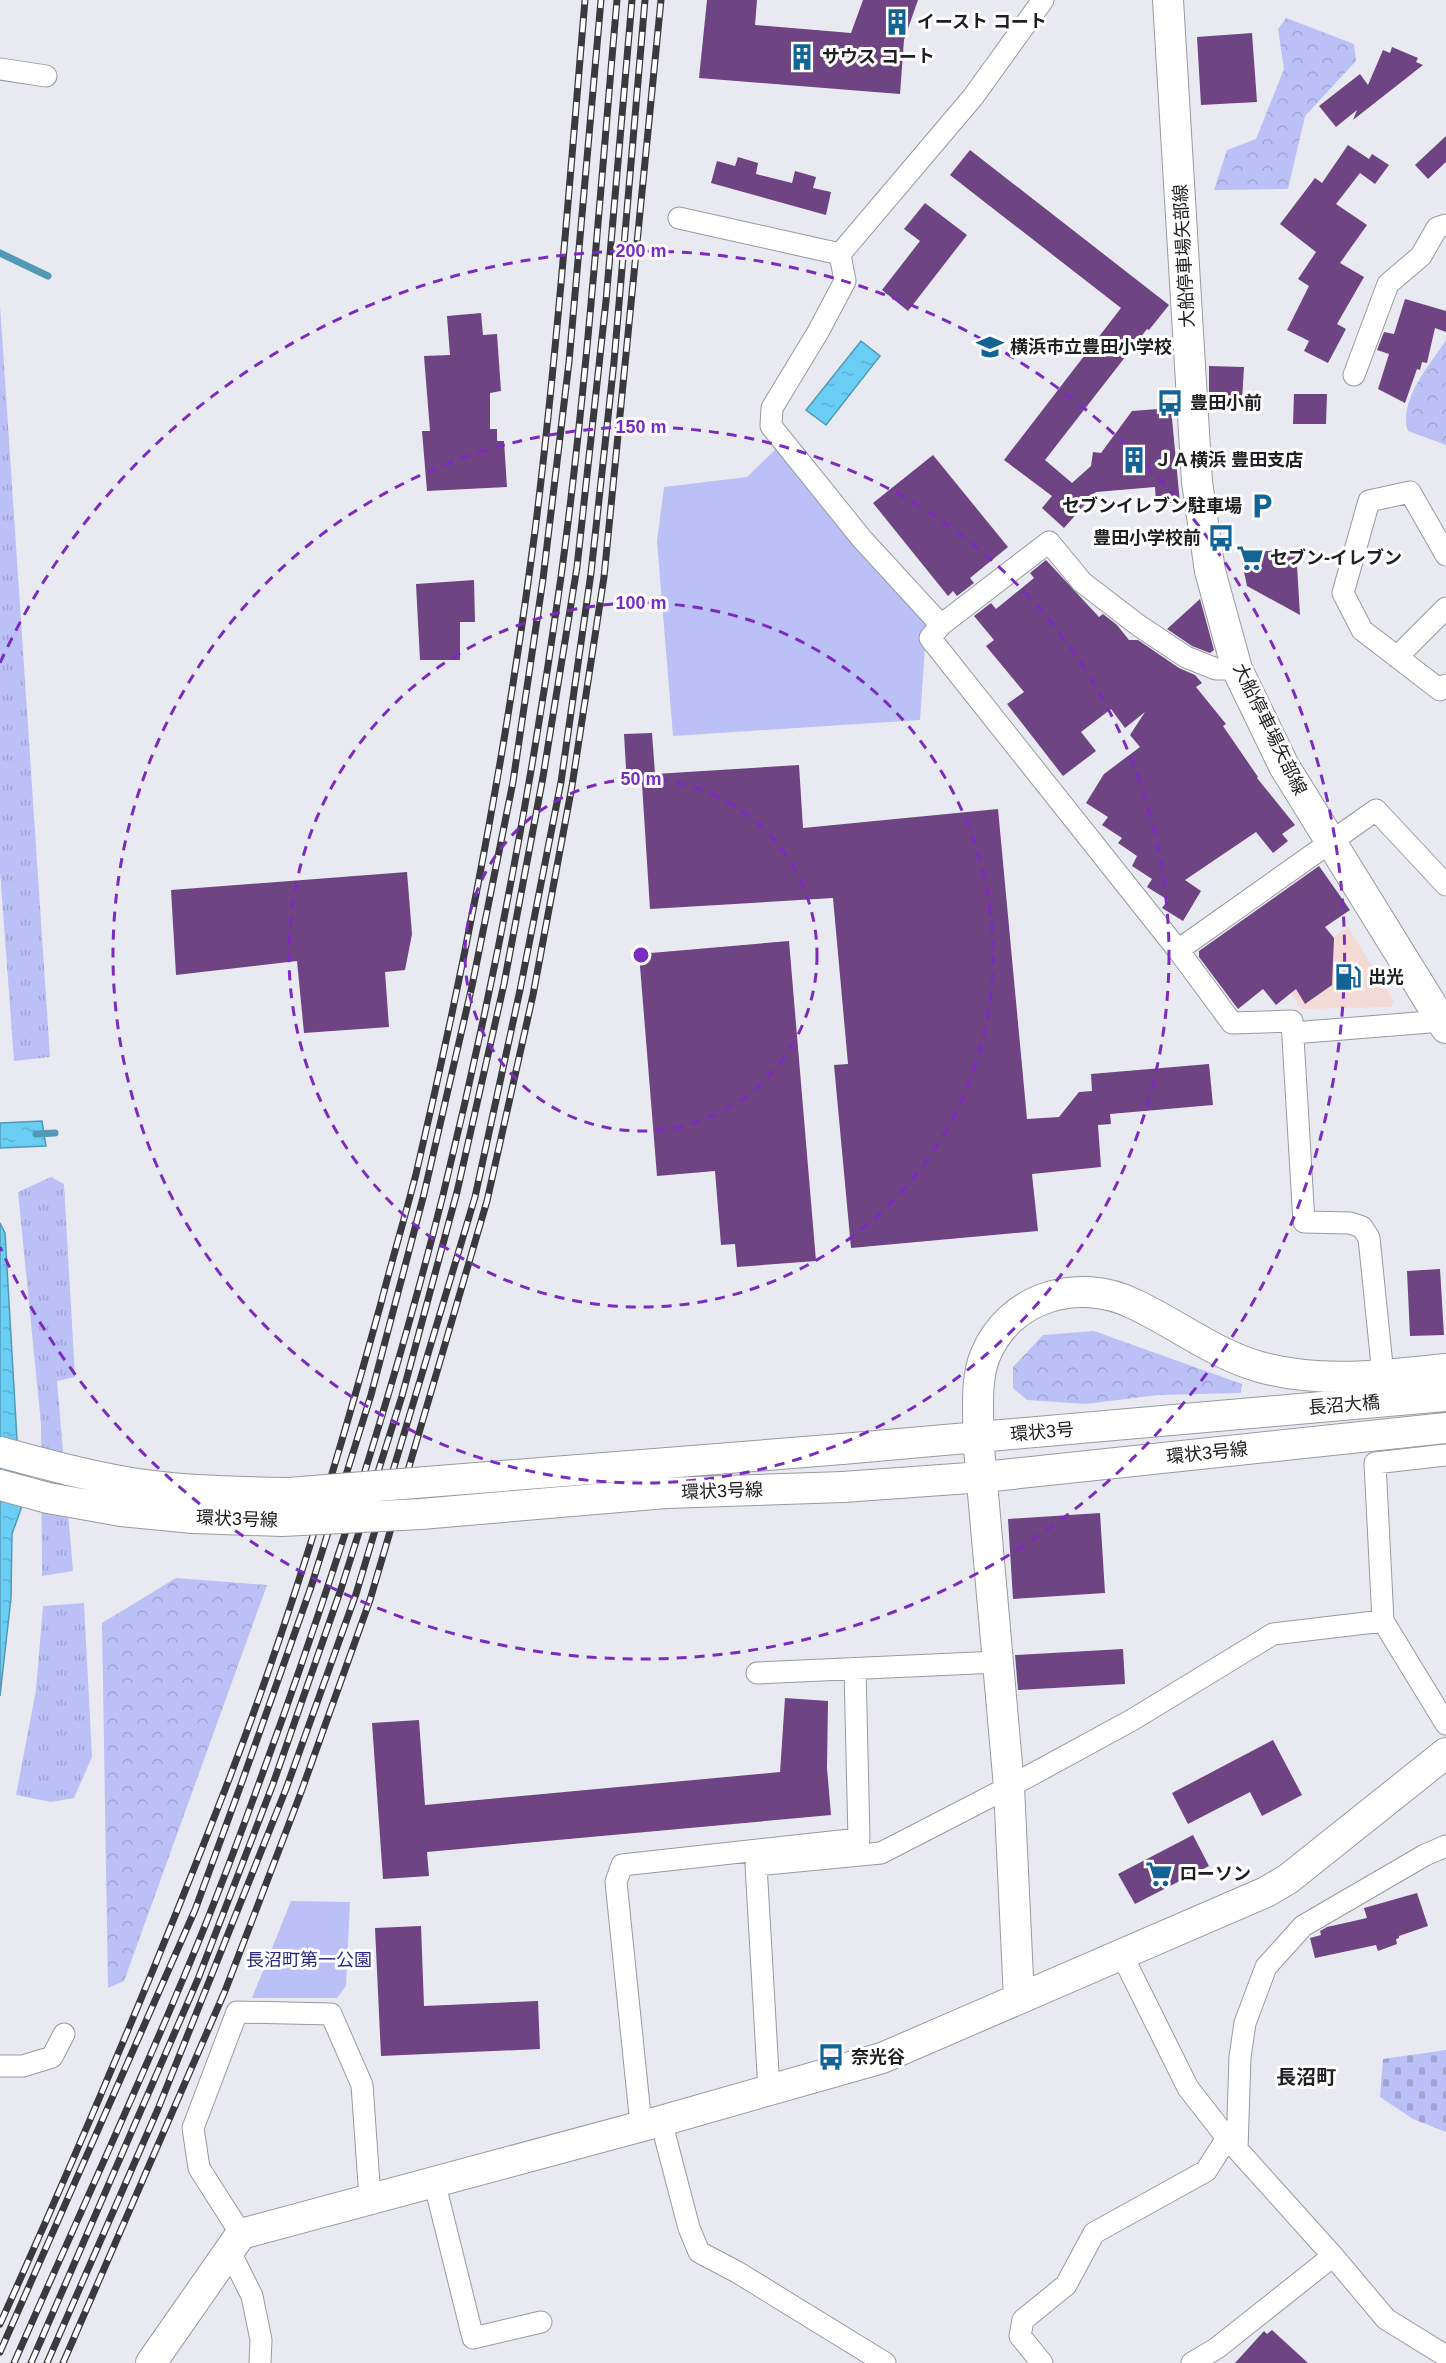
<svg xmlns="http://www.w3.org/2000/svg" width="1446" height="2363" font-family="Arial,'Noto Sans JP',sans-serif">
<style>
.commercial{fill:#f4dad5}
.grass{fill:url(#grass-tufts)}
.forest{fill:url(#forest-crowns)}
.cemetery{fill:url(#cemetery-stones)}
.park{fill:#bbc0f6}
.water{fill:url(#water-ripples);stroke:#5399b5;stroke-width:1.5}
.lines{fill:none;stroke-linecap:round;stroke-linejoin:round}
.stream{stroke:#5399b5;stroke-width:7}
.building{fill:#6e4483}
.street-casing{stroke:#999aa0;stroke-width:23}
.secondary-casing{stroke:#999aa0;stroke-width:32}
.street{stroke:#fff;stroke-width:21}
.secondary{stroke:#fff;stroke-width:30}
.rail-casing{stroke:#3a3a3e;stroke-width:7}
.rail{stroke:#fff;stroke-width:4.5;stroke-dasharray:14;stroke-linecap:butt}
.secondary-bridge-casing{stroke:#999aa0;stroke-width:32;stroke-linecap:butt}
.secondary-bridge{stroke:#fff;stroke-width:30}
.ring{fill:none;stroke:#7b2cbf;stroke-width:3;stroke-dasharray:10 8}
.labels{text-anchor:middle;stroke-width:6;stroke-linejoin:round;paint-order:stroke}
.poi-label{font-size:18px;font-weight:bold;fill:#202023;stroke:#fff;text-anchor:start}
.street-label{font-size:18px;fill:#202023;stroke:#fff}
.park-label{font-size:18px;fill:#30287d;stroke:#fff}
.neighbourhood-label{font-size:20px;font-weight:bold;fill:#202023;stroke:#fff}
.centre{fill:#7b2cbf;stroke:#fff;stroke-width:3}
.ring-label{font-size:18px;text-anchor:middle;font-weight:bold;fill:#7b2cbf;stroke:#fff;stroke-width:6;stroke-linejoin:round;paint-order:stroke}
</style>
<defs>
<pattern id="grass-tufts" width="24" height="20" patternUnits="userSpaceOnUse" patternTransform="scale(1.5)"><rect width="24" height="20" fill="#bbc0f6"/><path d="M3 7l-1-3M5 7V3M7 7l1-3M15 17l-1-3M17 17v-4M19 17l1-3" fill="none" stroke="#a0a5d3"/></pattern>
<pattern id="forest-crowns" width="20" height="18" patternUnits="userSpaceOnUse" patternTransform="scale(1.5)"><rect width="20" height="18" fill="#bbc0f6"/><path d="M2 6a3 3 0 1 1 6 0M12 15a3 3 0 1 1 6 0" fill="none" stroke="#a0a5d3"/></pattern>
<pattern id="cemetery-stones" width="16" height="16" patternUnits="userSpaceOnUse" patternTransform="scale(1.5)"><rect width="16" height="16" fill="#bbc0f6"/><path d="M2 7V4a2 2 0 0 1 4 0v3zM10 15v-3a2 2 0 0 1 4 0v3z" fill="#a0a5d3"/></pattern>
<pattern id="water-ripples" width="26" height="14" patternUnits="userSpaceOnUse" patternTransform="scale(1.5)"><rect width="26" height="14" fill="#69cdf4"/><path d="M2 4q2-2 4 0t4 0M15 11q2-2 4 0t4 0" fill="none" stroke="#5bb0d1"/></pattern>
</defs>
<rect width="100%" height="100%" fill="#e9eaf1"/>
<path class="commercial" d="M1348 927 1394 1001 1391 1007 1301 1009 1282 976Z"/>
<path class="grass" d="M0 305 50 1057 14 1061 0 871Z
M51 1177 64 1184 75 1377 57 1381 73 1571 42 1576 41 1424 18 1192Z
M84 1603 92 1757 74 1798 51 1802 16 1795 36 1690 43 1606Z"/>
<path class="forest" d="M1286 18 1354 44 1356 61 1305 116 1288 189 1214 190 1227 150 1256 139 1284 69 1278 29Z
M1446 340V445L1408 431C1398 400 1430 365 1446 340Z
M1094 1331 1242 1384 1241 1393 1158 1395 1086 1404 1027 1400 1013 1388V1367L1043 1335Z
M176 1578 267 1585 124 1981 108 1988 102 1623Z"/>
<path class="cemetery" d="M1446 2050V2132L1413 2119 1380 2097 1383 2059Z"/>
<path class="park" d="M781 444 927 617 920 720 673 736 657 541 664 487 747 477Z
M291 1901 350 1902 346 1986 337 1998H252Z"/>
<path class="water" d="M861 341 880 356 826 425 806 410Z
M42 1121 46 1146 0 1148V1123Z
M0 1223 5 1233 21 1509 12 1534 11 1598 0 1696Z"/>
<g class="lines">
<path class="stream" d="M0 253 48 276
M36 1134 55 1133"/>
</g>
<path class="building" d="M707 0H757L755 25 851 33 863 0H918L904 40 900 94 699 78Z
M1252 33 1257 102 1201 105 1197 37Z
M1392 47 1418 58 1416 62 1423 65 1353 120 1357 110 1336 127 1319 106 1360 74 1368 85 1383 50 1390 53Z
M1446 136V162L1428 179 1415 165Z
M1348 145 1369 159 1372 154 1389 165 1375 184 1360 173 1336 204 1367 225 1340 263 1364 277 1337 324 1346 329 1328 363 1304 351 1309 341 1287 330 1309 286 1298 279 1316 252 1280 224 1315 178 1322 183Z
M970 150 1169 305 1149 330 1147 329 1045 460 1072 483 1091 466 1093 452 1101 453 1132 411 1171 408 1180 503H1156L1155 487 1096 492 1064 528 1042 508 1052 496 1004 460 1121 308 950 175Z
M738 157 758 163 756 174 792 183 795 171 816 177 813 188 831 192 826 215 711 183 717 161 735 166Z
M925 203 967 235 908 311 882 290 920 241 904 229Z
M1405 299 1446 311V332L1435 328 1427 363 1422 362 1420 370 1417 369 1405 403 1378 389 1389 354 1377 350 1384 332 1394 334Z
M481 313 483 335 497 334 501 391 490 393V429H497V441H504L507 487 427 491 422 431H430L424 356 450 355 447 316Z
M1209 366 1244 367 1242 401 1209 400Z
M1294 394H1327L1326 424H1293Z
M933 455 1008 547 970 578 974 583 957 596 953 591 948 596 873 503Z
M1296 549 1300 615 1247 586 1240 553Z
M1046 560 1099 617 1103 614 1117 625 1129 640H1138L1179 668 1195 675 1202 683 1196 687 1226 724 1223 726 1258 777 1257 778 1295 825 1282 834 1288 841 1273 853 1256 832 1185 880 1201 891 1183 921 1162 908 1168 900 1147 887 1152 879 1132 866 1137 856 1118 843 1122 838 1102 825 1108 817 1086 803 1104 774 1140 747 1130 735 1145 712 1125 728 1111 709 1081 732 1096 751 1063 776 1007 704 1024 692 986 646 994 640 974 616 991 603 996 609 1034 578 1030 573Z
M474 580 475 622H460V660H420L416 584Z
M1200 599 1214 650 1210 653 1192 646 1167 629Z
M652 733 655 774 799 765 803 828 998 809 1027 1119 1059 1117 1079 1092 1092 1091 1091 1074 1209 1064 1213 1105 1110 1114 1111 1124 1098 1125 1101 1167 1032 1174 1038 1231 851 1248 834 1065 848 1064 833 898 650 909 642 784 627 785 624 734Z
M1319 866 1350 910 1325 927 1334 938 1332 985 1305 1004 1296 989 1276 1005 1263 989 1238 1009 1199 957V951Z
M407 872 412 934 405 970 385 972 389 1027 304 1033 297 961 176 975 171 890Z
M789 941 816 1261 737 1267 735 1244 721 1245 715 1171 657 1176 639 954Z
M1440 1269 1444 1335 1410 1336 1407 1271Z
M1100 1513 1105 1593 1013 1599 1008 1519Z
M1123 1649 1125 1684 1018 1690 1015 1655Z
M785 1698 828 1701 827 1768 831 1815 427 1852 429 1876 383 1879 372 1723 419 1720 425 1805 780 1772Z
M1273 1740 1302 1795 1262 1816 1250 1792 1188 1824 1172 1793Z
M1193 1835 1209 1866 1135 1904 1118 1874Z
M1417 1893 1428 1926 1399 1936V1938L1396 1939 1397 1944 1378 1951 1376 1945 1315 1958 1310 1938 1321 1935 1320 1931 1327 1927 1367 1918 1364 1908Z
M421 1926 424 2006 538 2001 540 2049 381 2056 375 1928Z
M1272 2330 1308 2363H1235L1264 2331 1267 2334Z"/>
<g class="lines">
<defs>
<path id="street" d="M0 69 46 76
M679 218 840 254
M1354 375 1388 284 1421 256 1437 228 1446 225
M1446 555 1410 492 1369 501 1343 593 1362 630 1440 690 1446 685
M941 625 862 539 771 426 772 408 818 332 845 281 840 254 973 97 1043 0
M1397 657 1446 608
M1237 669H1216L1186 657 1138 625 1082 582 1049 542 941 625 930 638 1178 950 1232 1023 1292 1021 1304 1222 1350 1223 1362 1227 1369 1238 1383 1375
M1178 950 1376 810 1446 885
M1293 1033 1442 1021
M1446 1455 1375 1463 1383 1621 1446 1724
M757 1673 998 1662
M1122 1955 1188 2088 1227 2138 1333 2256 1386 2319 1446 2356
M0 2066H23L52 2057 64 2034
M769 2090 756 1865 881 1853 1009 1787 1132 1720 1273 1634 1383 1621
M661 2121 689 2228 699 2252 737 2272 885 2363
M641 2125 616 1882 622 1865 859 1839 855 1669
M1237 2149 1240 2057 1245 2023 1266 1967 1303 1926 1425 1855 1446 1846
M434 2181 473 2338 541 2322
M241 2234 199 2168 193 2128 237 2012 331 2014 362 2085 370 2198
M229 2250 252 2296 261 2340 260 2363
M1042 2363 1020 2336 1023 2320 1066 2285 1094 2233 1206 2171 1227 2138
M1192 2363 1217 2348 1333 2256"/>
<path id="secondary" d="M1168 0 1197 482 1210 571 1237 669 1284 766 1446 1028
M842 1449 1446 1396
M843 1487 983 1477 1446 1428
M1019 1999 1009 1787 978 1437C979 1411 975 1381 985 1356 1009 1296 1079 1277 1134 1304 1177 1324 1214 1354 1260 1367 1321 1384 1384 1375 1446 1369
M151 2363 241 2234 661 2121 882 2058 1266 1892 1288 1879 1446 1753"/>
</defs>
<use href="#street" class="street-casing"/>
<use href="#secondary" class="secondary-casing"/>
<use href="#street" class="street"/>
<use href="#secondary" class="secondary"/>
<defs>
<path id="rail" d="M0 2324C80 2147 156 1968 226 1787 287 1629 336 1466 381 1303 392 1260 405 1217 416 1174 466 962 507 747 535 531 557 354 570 177 585 0
M0 2352 195 1910 243 1779 311 1587 371 1395 424 1194 472 986 513 782 543 579 569 362 601 0
M14 2363C70 2235 129 2108 183 1979 220 1892 252 1803 284 1714 344 1544 399 1371 443 1195 493 992 532 785 561 577 587 386 600 192 617 0
M31 2363 198 1979 273 1784 341 1589 402 1396 457 1192 504 984 543 777 577 567 606 301 632 0
M47 2363 158 2109 286 1789 356 1594 475 1197 520 990 561 782 591 573 614 362 645 0
M63 2363 225 1991 300 1795 370 1600 487 1201 533 995 572 786 604 577 661 0"/>
</defs>
<use href="#rail" class="rail-casing"/>
<use href="#rail" class="rail"/>
<defs>
<path id="secondary-bridge" d="M0 1452C46 1464 91 1477 138 1484 188 1491 239 1492 289 1493L842 1449
M0 1485 48 1498 121 1511 193 1518 282 1521 421 1514 666 1493 843 1487"/>
</defs>
<use href="#secondary-bridge" class="secondary-bridge-casing"/>
<use href="#secondary-bridge" class="secondary-bridge"/>
</g>
<g class="ring">
<circle cx="641" cy="955" r="176"/>
<circle cx="641" cy="955" r="352"/>
<circle cx="641" cy="955" r="528"/>
<path d="M0 663A704 704 0 1 1 0 1247"/>
</g>
<defs>
<symbol id="building-bare" viewBox="-9 -9 18 18"><path d="M-4-6H4V6H1V3H-1V6H-4ZM-2.5-4.3h1.7v1.8h-1.7ZM.8-4.3h1.7v1.8H.8ZM-2.5-1h1.7V.8h-1.7ZM.8-1h1.7V.8H.8Z" fill="#126496" stroke="#fff" stroke-width="2.5" paint-order="stroke"/></symbol>
<symbol id="school-bare" viewBox="-9 -9 18 18"><path d="M0-5L7-2L0 1L-7-2ZM-4 1L0 2.5L4 1V4Q0 6-4 4Z" fill="#126496" stroke="#fff" stroke-width="2.5" paint-order="stroke"/></symbol>
<symbol id="bus-bare" viewBox="-9 -9 18 18"><path d="M-5-6H5V4H4V6H2V4H-2V6H-4V4H-5ZM-3.5-4V0h7V-4ZM-3.5 1.2v1.5H-2V1.2ZM2 1.2v1.5H3.5V1.2Z" fill="#126496" stroke="#fff" stroke-width="2.5" paint-order="stroke"/></symbol>
<symbol id="parking-bare" viewBox="-9 -9 18 18"><path d="M-3.5-5.5H1a3.5 3.5 0 0 1 0 7H-1V5.5H-3.5ZM-1-3.4V-.6H.8a1.4 1.4 0 0 0 0-2.8Z" fill="#126496" stroke="#fff" stroke-width="2.5" paint-order="stroke"/></symbol>
<symbol id="supermarket-bare" viewBox="-9 -9 18 18"><path d="M-6-5.5h2.5l.6 2H6L4.5 2H-2.5L-4.4-4H-6ZM-1.5 3.2a1.3 1.3 0 1 0 .1 0ZM3 3.2a1.3 1.3 0 1 0 .1 0Z" fill="#126496" stroke="#fff" stroke-width="2.5" paint-order="stroke"/></symbol>
<symbol id="fuel-bare" viewBox="-9 -9 18 18"><path d="M-5.5-6h7V0h2V4h1.3V-2.5L3-4.5l.8-.8L6-3V5H2.5V1h-1V6h-7ZM-4.2-4.7v3.2H.2V-4.7Z" fill="#126496" stroke="#fff" stroke-width="2.5" paint-order="stroke"/></symbol>
</defs>
<g fill-rule="evenodd">
<use href="#building-bare" x="878" y="3" width="38" height="38"/>
<use href="#building-bare" x="783" y="38" width="38" height="38"/>
<use href="#school-bare" x="971" y="328" width="38" height="38"/>
<use href="#bus-bare" x="1151" y="384" width="38" height="38"/>
<use href="#building-bare" x="1115" y="441" width="38" height="38"/>
<use href="#parking-bare" x="1243" y="487" width="38" height="38"/>
<use href="#bus-bare" x="1202" y="519" width="38" height="38"/>
<use href="#supermarket-bare" x="1231" y="539" width="38" height="38"/>
<use href="#fuel-bare" x="1329" y="958" width="38" height="38"/>
<use href="#supermarket-bare" x="1140" y="1855" width="38" height="38"/>
<use href="#bus-bare" x="812" y="2038" width="38" height="38"/>
</g>
<g class="labels">
<g class="poi-label">
<text x="917" y="28">イースト コート</text>
<text x="822" y="63">サウス コート</text>
<text x="1010" y="353">横浜市立豊田小学校</text>
<text x="1190" y="409">豊田小前</text>
<text x="1154" y="466">ＪＡ横浜 豊田支店</text>
<text x="1242" y="512" text-anchor="end">セブンイレブン駐車場</text>
<text x="1201" y="544" text-anchor="end">豊田小学校前</text>
<text x="1270" y="564">セブン-イレブン</text>
<text x="1368" y="983">出光</text>
<text x="1179" y="1880">ローソン</text>
<text x="851" y="2063">奈光谷</text>
</g>
<g class="street-label">
<text transform="translate(1184 256) rotate(-93)" y="6">大船停車場矢部線</text>
<text transform="translate(1270 729) rotate(64)" y="6">大船停車場矢部線</text>
<text transform="translate(1344 1405) rotate(-5)" y="6">長沼大橋</text>
<text transform="translate(1042 1432) rotate(-5)" y="6">環状3号</text>
<text transform="translate(1207 1453) rotate(-6)" y="6">環状3号線</text>
<text transform="translate(722 1491) rotate(-2)" y="6">環状3号線</text>
<text transform="translate(237 1519) rotate(2)" y="6">環状3号線</text>
</g>
<g class="park-label">
<text x="309" y="1966">長沼町第一公園</text>
</g>
<g class="neighbourhood-label">
<text x="1306" y="2084">長沼町</text>
</g>
</g>
<circle cx="641" cy="955" r="9" class="centre"/>
<g class="ring-label">
<text x="641" y="257">200 m</text>
<text x="641" y="433">150 m</text>
<text x="641" y="609">100 m</text>
<text x="641" y="785">50 m</text>
</g>
</svg>
